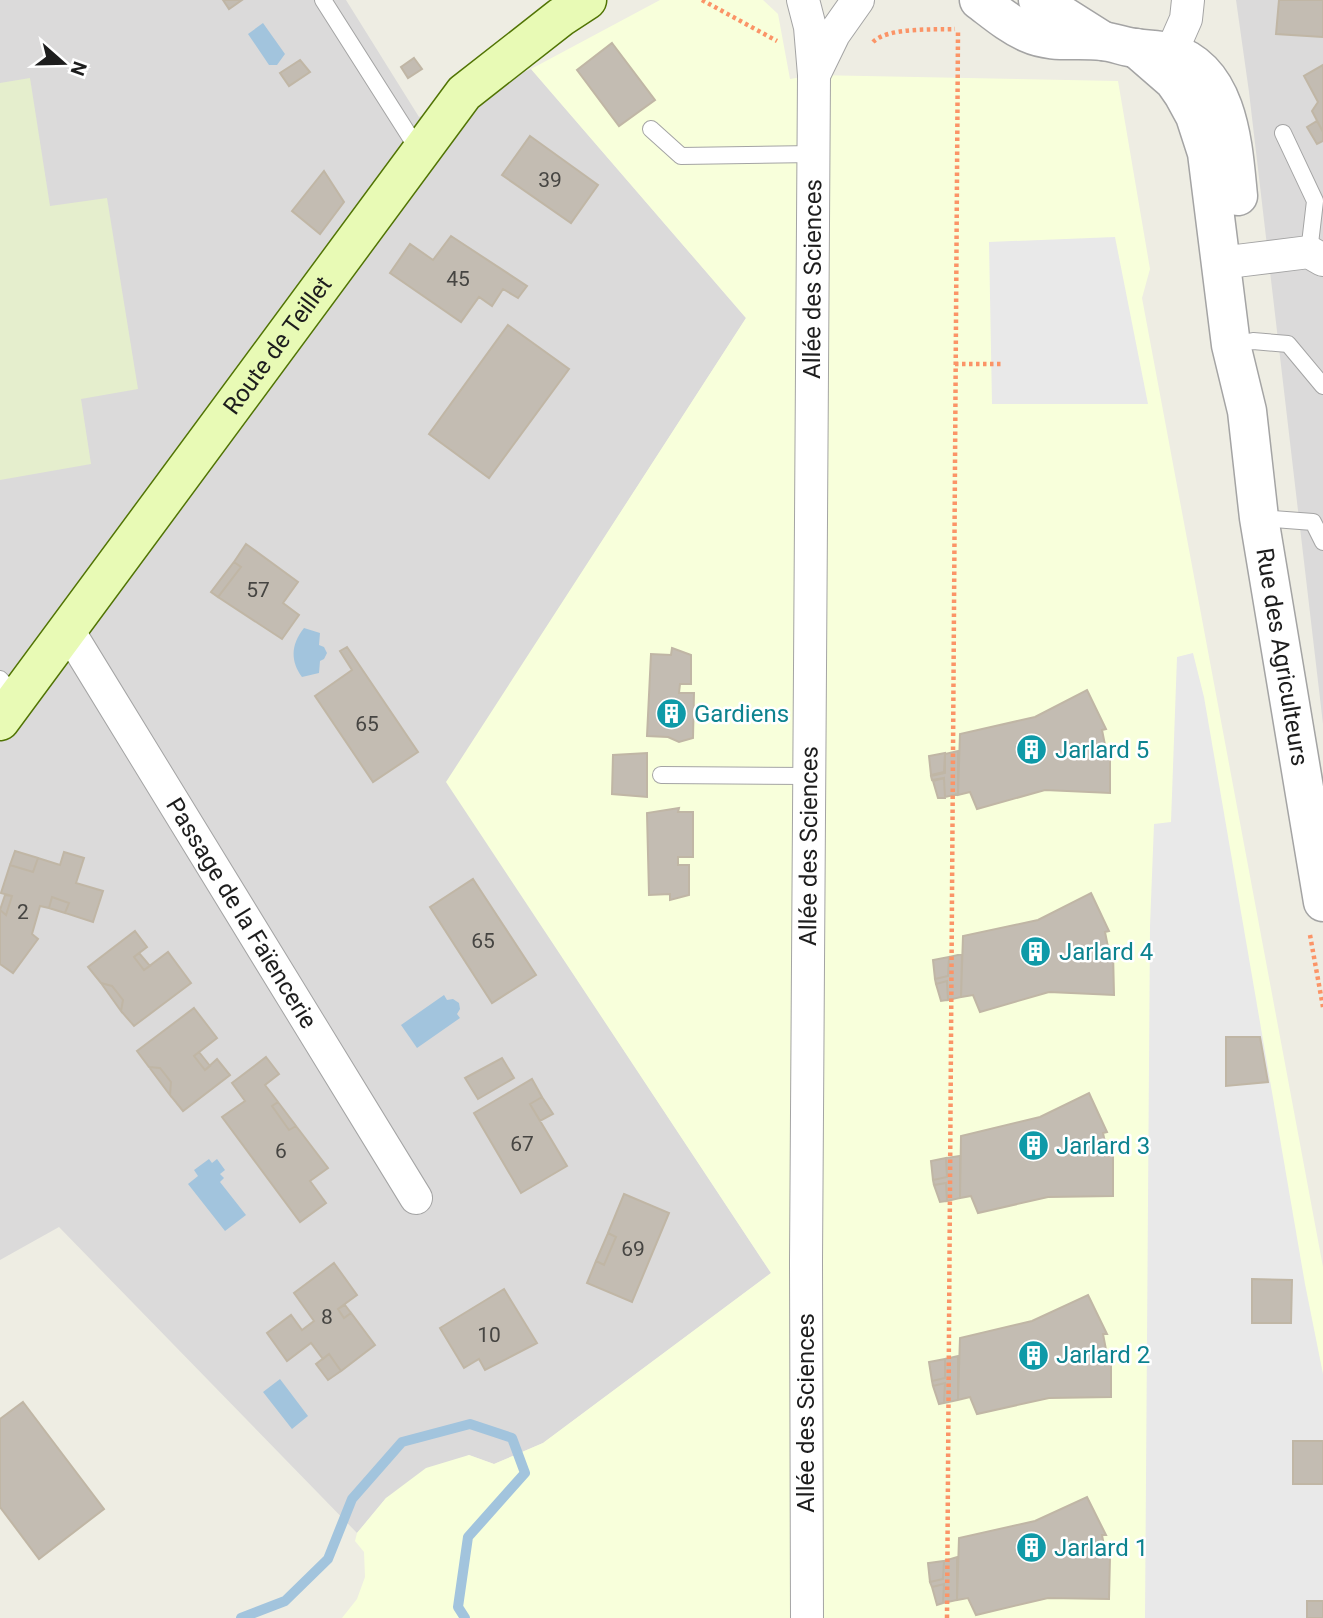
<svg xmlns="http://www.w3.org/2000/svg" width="1323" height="1618" font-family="Roboto,sans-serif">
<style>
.residential{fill:#dbdada}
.education{fill:#f8ffdb}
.farmland{fill:#e5eecd}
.parking{fill:#e9e9e9}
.water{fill:#a2c4dd}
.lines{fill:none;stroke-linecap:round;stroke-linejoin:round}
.stream{stroke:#a2c4dd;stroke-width:10}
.building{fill:#c3bcb2;stroke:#c0b6a5;stroke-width:2}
.service-casing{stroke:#a4a4a4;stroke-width:18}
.minor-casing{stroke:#a4a4a4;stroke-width:34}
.tertiary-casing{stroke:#a4a4a4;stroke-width:41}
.secondary-casing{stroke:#517404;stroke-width:41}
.path{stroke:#fb9467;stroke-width:4.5;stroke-dasharray:3.5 3.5;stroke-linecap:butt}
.service{stroke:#fff;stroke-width:16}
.minor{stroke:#fff;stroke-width:32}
.tertiary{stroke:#fff;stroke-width:38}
.secondary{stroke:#e8fab5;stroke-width:38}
.labels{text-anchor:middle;stroke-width:5;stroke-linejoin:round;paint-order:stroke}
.number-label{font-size:21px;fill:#464542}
.street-label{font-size:24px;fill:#1d1d1d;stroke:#fff}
.culture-label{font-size:24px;fill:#0d838f;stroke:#fff;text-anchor:start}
</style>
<rect width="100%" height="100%" fill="#eeede3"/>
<path class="residential" d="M0 0H346L419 117 531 69 746 318 447 782 771 1273 543 1443 494 1464 469 1455 386 1498 357 1533 59 1227 0 1260Z
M1236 0H1323V724L1249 92Z"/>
<path class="education" d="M660 0H763L778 14 790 79 814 75 1118 81 1150 269 1142 298 1323 1267V1618H342L357 1599 365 1577 364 1552 355 1541 357 1533 386 1498 426 1468 469 1455 494 1464 543 1443 771 1273 446 782 746 318 531 69Z"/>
<path class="farmland" d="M30 78 50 206 107 198 138 389 81 399 91 464 0 480V83Z"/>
<path class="parking" d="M1115 237 1148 404H992L989 242Z
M1193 653 1204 697 1305 1284 1323 1374V1618H1145L1150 926 1154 824 1171 822 1177 657Z"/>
<path class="water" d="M263 23 285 54 277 65H269L248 34Z
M304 628 320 633 319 645 324 647 327 653 324 659 320 661 319 673 302 677C290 661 291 644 304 628Z
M444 995 447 1000 453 999 459 1003 460 1009 457 1014 460 1018 417 1048 401 1025Z
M209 1159 212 1163 217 1159 225 1170 220 1174 224 1178 220 1182 246 1215 225 1231 188 1184 198 1176 194 1170Z
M280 1379 308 1416 292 1429 263 1392Z"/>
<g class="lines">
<path class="stream" d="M241 1618 285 1601 328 1559 352 1499 402 1442 470 1424 512 1438 525 1473 468 1537 458 1607 465 1618"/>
</g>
<path class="building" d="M223 0H242L229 9Z
M1279 0H1323V37L1276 34Z
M612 43 655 100 619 126 577 70Z
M414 58 422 69 408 78 401 67Z
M300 60 310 72 289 86 280 73Z
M1323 65V132L1312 111 1318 102 1304 76Z
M1317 121 1323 132V141L1317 144 1307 127Z
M530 136 598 185 571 223 502 175Z
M324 171 344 202 320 234 292 211Z
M451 236 527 286 518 298 503 289 492 306 479 297 461 322 390 273 410 244 433 260Z
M508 325 569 369 489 478 429 434Z
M246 544 298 582 283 603 299 615 282 639 218 597 241 567 234 562Z
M234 562 241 567 218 597 211 592Z
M347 647 418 752 373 782 315 696 352 670 340 651Z
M672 648 691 655V684H680L679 693H694L693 738 679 742 668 737 647 736 651 654 671 655Z
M1087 690 1106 729 1102 730 1106 750H1110V793L1045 790 977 809 970 792 958 795 960 734 1035 717Z
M958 751V794L945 797 944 778 932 780 931 776 945 773V754Z
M647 753V797L612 794 613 755Z
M945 753 944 772 931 775 929 756Z
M944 778 945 798H938L933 781Z
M679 808 678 812H693V857H678V865H689V895L670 900V894L649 895 647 813Z
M15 851 38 858 33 872 10 865Z
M64 852 84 858 76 883 103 891 93 922 65 913 69 903 52 897 49 908 40 906 32 934 38 939 13 973 0 964V910L6 915 12 896 1 893 10 865 33 872 38 858 60 865Z
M473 879 536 975 492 1003 430 907Z
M1091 893 1109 931 1105 932 1109 952H1113L1114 995 1049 992 980 1012 973 995 961 997 963 936 1038 920Z
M5 895 12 896 6 915 0 910Z
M52 897 69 903 65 913 49 908Z
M135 931 147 947 134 957 144 970 168 952 191 983 134 1026 121 1011 123 1000 112 986 101 983 88 967Z
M139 953 150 966 144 970 134 957Z
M962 954 961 997 948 1000 947 981 936 984 935 979 948 976 949 957Z
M949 957 948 976 935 979 933 960Z
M947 981 948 1000 941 1001 936 984Z
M101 983 112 986 123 1000 121 1011Z
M194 1008 217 1038 194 1056 205 1070 217 1059 230 1075 183 1111 170 1095 171 1082 160 1068 149 1067 137 1051Z
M1226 1037H1260L1268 1082 1226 1086Z
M199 1052 210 1066 205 1070 194 1056Z
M266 1057 279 1074 265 1085 278 1102 272 1106 289 1130 296 1126 328 1168 310 1181 326 1203 300 1222 222 1117 245 1101 232 1083Z
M502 1058 514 1078 478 1099 465 1078Z
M149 1067 160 1068 171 1082 170 1095Z
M532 1079 542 1097 530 1104 567 1166 521 1193 474 1113Z
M1089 1093 1107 1132 1103 1133 1108 1156 1113 1155V1196L1048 1197 978 1213 971 1196 960 1198 961 1136 1040 1117Z
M542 1097 553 1114 540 1121 530 1104Z
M278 1102 296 1126 289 1130 272 1106Z
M960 1156V1198L947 1201 946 1183 934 1185 933 1180 947 1177 946 1158Z
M946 1158 947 1177 933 1180 931 1161Z
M946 1183 947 1201 940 1202 934 1185Z
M624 1194 669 1213 632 1302 587 1283 596 1261 604 1265 616 1237 608 1233Z
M608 1233 616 1237 604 1265 596 1261Z
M334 1263 357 1295 338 1309 344 1318 351 1313 375 1345 341 1371 329 1354 323 1359 311 1343 287 1361 267 1333 291 1315 302 1330 314 1321 294 1293Z
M1252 1279 1292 1280 1291 1323H1252Z
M504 1289 537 1343 485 1370 479 1359 464 1368 440 1328Z
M1088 1295 1107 1334H1103L1107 1355 1111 1354V1397L1049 1398 977 1414 970 1397 958 1400 960 1338 1032 1321Z
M345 1305 351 1313 344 1318 338 1309Z
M329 1354 341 1371 328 1380 316 1364Z
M958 1356V1400L944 1403 945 1383 933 1386 932 1381 945 1378V1359Z
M945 1359V1378L932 1381 929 1362Z
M945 1383 944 1403 939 1404 933 1386Z
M23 1402 104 1509 39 1559 0 1507V1419Z
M1293 1441H1323V1484H1293Z
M1087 1497 1106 1535H1102L1106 1557H1110L1109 1599 1048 1598 976 1615 968 1598 957 1600 959 1538 1035 1521Z
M957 1557V1600L943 1603 944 1584 932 1587 930 1582 943 1579 944 1561Z
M944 1561 943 1579 930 1582 928 1563Z
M944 1584 943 1603 937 1605 932 1587Z
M1307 1601H1323V1618H1307Z"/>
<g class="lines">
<defs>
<path id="service" d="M323 0 419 151
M651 129 681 156 814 154
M1283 133 1315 201 1309 252
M1231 345 1253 341 1288 344 1323 386
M1259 518 1313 522 1323 542
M0 679 17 699
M661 775 811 776"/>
<g id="minor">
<path d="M803 0 810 27 814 75 834 34 858 0"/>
<path d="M1171 53 1186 19 1188 0"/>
<path d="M1220 263 1309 252 1323 260"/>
<path id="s1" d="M68 630 416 1198"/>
<path id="s2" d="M807 1618 806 1261 814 75"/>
</g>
<g id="tertiary">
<path d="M979 0C995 12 1010 25 1028 33 1052 44 1077 38 1102 41 1111 42 1120 45 1129 47 1142 50 1158 49 1171 53 1230 71 1233 147 1238 196"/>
<path d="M1038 0 1103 41"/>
<path id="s3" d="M1136 48 1174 81 1183 94 1195 116 1207 153 1231 345 1247 411 1259 518 1323 902"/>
</g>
<g id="secondary">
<path id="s4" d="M0 721 464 93 561 17 587 0"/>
</g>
</defs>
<use href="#service" class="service-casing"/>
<use href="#minor" class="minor-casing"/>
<use href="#tertiary" class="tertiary-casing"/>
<use href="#secondary" class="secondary-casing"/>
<path class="path" d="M702 0 777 41
M873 42C888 27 934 30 955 29
M955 364H1002
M1310 935 1323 1007
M947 1618 958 32"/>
<use href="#service" class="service"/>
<use href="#minor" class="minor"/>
<use href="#tertiary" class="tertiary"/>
<use href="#secondary" class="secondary"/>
</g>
<defs>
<symbol id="building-disc" viewBox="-11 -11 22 22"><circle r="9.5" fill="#0f9aa8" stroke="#fff"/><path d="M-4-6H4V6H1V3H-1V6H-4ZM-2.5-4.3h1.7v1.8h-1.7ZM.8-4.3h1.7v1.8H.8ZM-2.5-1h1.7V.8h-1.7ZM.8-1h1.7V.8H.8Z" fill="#fff"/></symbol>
</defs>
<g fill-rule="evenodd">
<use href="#building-disc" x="654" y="696" width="35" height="35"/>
<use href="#building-disc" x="1014" y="732" width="35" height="35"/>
<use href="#building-disc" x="1018" y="934" width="35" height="35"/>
<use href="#building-disc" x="1016" y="1128" width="35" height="35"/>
<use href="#building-disc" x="1016" y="1338" width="35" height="35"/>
<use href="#building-disc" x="1014" y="1530" width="35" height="35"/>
</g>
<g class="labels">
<g class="number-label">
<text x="550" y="187">39</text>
<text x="458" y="286">45</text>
<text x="258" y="597">57</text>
<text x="367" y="731">65</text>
<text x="23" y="919">2</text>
<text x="483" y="948">65</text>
<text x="522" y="1151">67</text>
<text x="281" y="1158">6</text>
<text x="633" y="1256">69</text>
<text x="327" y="1324">8</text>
<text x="489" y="1342">10</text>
</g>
<g class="street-label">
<text dy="8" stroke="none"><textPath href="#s2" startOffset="1339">Allée des Sciences</textPath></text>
<text dy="8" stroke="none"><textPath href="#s4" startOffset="467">Route de Teillet</textPath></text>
<text dy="8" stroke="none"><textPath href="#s3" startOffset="640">Rue des Agriculteurs</textPath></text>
<text dy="8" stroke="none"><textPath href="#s2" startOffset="772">Allée des Sciences</textPath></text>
<text dy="8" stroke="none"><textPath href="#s1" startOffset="332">Passage de la Faïencerie</textPath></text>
<text transform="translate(806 1413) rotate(-90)" y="8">Allée des Sciences</text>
</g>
<g class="culture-label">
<text x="694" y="722">Gardiens</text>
<text x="1055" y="758">Jarlard 5</text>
<text x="1059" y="960">Jarlard 4</text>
<text x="1056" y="1154">Jarlard 3</text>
<text x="1056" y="1363">Jarlard 2</text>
<text x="1054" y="1556">Jarlard 1</text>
</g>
</g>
<g transform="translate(63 63) rotate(110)" stroke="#ffffff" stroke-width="5" paint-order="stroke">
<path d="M0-5L12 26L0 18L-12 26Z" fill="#1d1d1d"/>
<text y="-10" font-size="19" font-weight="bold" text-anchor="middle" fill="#1d1d1d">N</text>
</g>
</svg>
